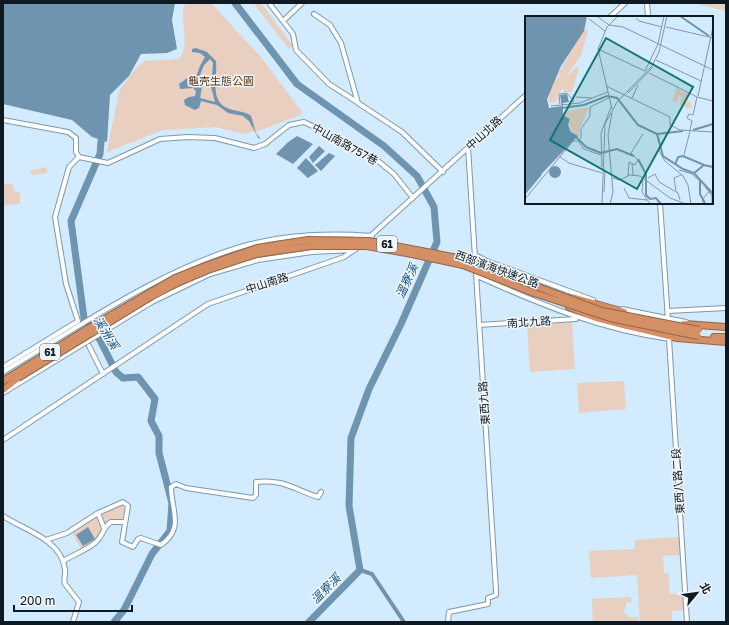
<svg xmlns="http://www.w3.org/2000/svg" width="729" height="625" font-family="'Golos Text','Noto Sans TC',sans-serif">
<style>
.green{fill:#e8cfc0}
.water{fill:#6f94af;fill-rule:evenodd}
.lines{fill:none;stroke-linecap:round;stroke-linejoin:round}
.canal{stroke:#6f94af;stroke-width:4}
.river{stroke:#6f94af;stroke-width:7}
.minor-casing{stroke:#7c98af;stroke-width:6}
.highway-casing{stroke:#8f664d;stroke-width:8}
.minor{stroke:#fff;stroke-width:4}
.highway{stroke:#d58f64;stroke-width:6}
.highway-bridge-casing{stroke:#8f664d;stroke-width:8;stroke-linecap:butt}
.highway-bridge{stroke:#d58f64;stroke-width:6}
.labels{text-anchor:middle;stroke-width:3;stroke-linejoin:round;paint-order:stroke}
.shield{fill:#eff5fa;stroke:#525b63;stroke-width:1}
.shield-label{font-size:10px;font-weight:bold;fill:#0e1922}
.park-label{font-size:11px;fill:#66320d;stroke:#eff5fa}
.street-label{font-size:11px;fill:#0e1922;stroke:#eff5fa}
.water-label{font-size:12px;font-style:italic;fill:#19557c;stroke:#eff5fa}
.inset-river{fill:none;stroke:#6f94af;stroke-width:2}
.inset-road{fill:none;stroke:#8497a6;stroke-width:1}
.view{fill:#0f766e;fill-opacity:0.15;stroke:#0f766e;stroke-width:2}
.inset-edge{fill:none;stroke:#0e1922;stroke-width:2}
</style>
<rect width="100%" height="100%" fill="#d2ebfe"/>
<path class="green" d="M186 3H211L260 56 302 112 300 115 261 130 244 134 216 127 163 130 107 152 119 91 136 68 145 61 179 59C192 44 177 17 186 3Z
M253 3H261L293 46 289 49Z
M697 3H726V11L701 5Z
M47 167V173L33 175 29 171Z
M3 184H13L14 190 20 193V204L3 205Z
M572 322 575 369 530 372 527 325Z
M624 381 626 409 579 413 577 383Z
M122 504 125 506 122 521 116 519 104 524 99 538 81 549 72 532 100 514Z
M679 537 681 555 663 556 664 573H668L670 594 683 593 685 610 672 611V622H640L637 575 591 578 589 551 635 549V540Z
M631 597 632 603 627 602 623 613 627 614 628 617H638V622H593L592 599Z"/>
<path class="water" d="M3 3H175L172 20 177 49 167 53 141 54 129 76 110 95 107 142 92 137 72 120 3 104Z
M196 48 207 52 216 61C218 76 209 100 227 108 235 112 243 110 251 116L256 133 260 138 259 139 249 121 243 116 228 113 217 105 201 101 199 108 195 110 185 105 184 100 189 97 195 96 196 91 193 88 180 89 179 84 190 76 196 77 200 66 205 57 200 53 192 52V49ZM210 59 213 63 211 87 215 102 200 98 202 87 198 80 204 65Z
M297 136 313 144 293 164 276 154 287 143Z
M319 146 325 151 313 163 309 157Z
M329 153 335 156 321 171 315 165Z
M306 158 318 171 308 178 297 168Z
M88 527 95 539 83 546 76 535Z"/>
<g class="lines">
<path class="canal" d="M360 570 372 574 404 622"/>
<path class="river" d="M235 3 297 84 384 146 417 176 434 207 437 242 401 324 369 389 351 438 349 506 360 570 309 622
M102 130 100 154 71 221 84 318 100 340 116 372 123 378 138 377 155 399 151 421 159 436V453L172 503 170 531 152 554 124 610 114 622"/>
<defs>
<path id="minor" d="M269 3 293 34 296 50 329 84 357 102
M647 3 648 17
M314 14 330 25 341 43 358 103 402 132 443 172
M610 17 625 3
M283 21 302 3
M3 120 68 132 76 138V152L79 157 108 163 160 139 188 137 215 138 254 148 265 144 289 125 304 122 344 141 378 161 394 174 413 198
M660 203 668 320
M365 241 526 95
M475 255 487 261 593 300
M477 276C539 304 602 330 670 339
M622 309 686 322
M668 311 726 308
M479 325 576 319
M669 339 687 622
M89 346 103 374
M3 367 78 321 66 284 55 217 69 167 79 157
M3 372C80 326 164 267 251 244 290 234 331 233 372 236
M3 393 152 302 210 274 258 260 312 252 354 250
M3 440 208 304 344 257 360 246
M98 513 104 528
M3 516C24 530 61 539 65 569 66 574 63 579 65 584L79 602 73 622
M46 540 67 533 98 513 123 502 128 506 122 542 133 547 138 539 141 538 161 545C185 528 171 510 171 487L176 484 186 488 253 498 256 495V482C284 479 293 489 318 497L321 492
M63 561C73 555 87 550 96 542 104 535 102 528 111 522H125
M448 622 449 612 488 604V598L496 595V590L468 147"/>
<path id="highway" d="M571 297 624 312
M569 307 596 318 677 338 726 342
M684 324 726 327
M714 337H726
M3 381 16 373
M3 390 18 378"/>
</defs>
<use href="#minor" class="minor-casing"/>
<use href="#highway" class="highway-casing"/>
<use href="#minor" class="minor"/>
<use href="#highway" class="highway"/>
<defs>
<path id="highway-bridge" d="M16 373 84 331 175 278 208 265 257 248 308 240 369 241 463 259 602 311 699 330
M18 378 152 296 177 283 208 270 256 254 311 246H367L412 254 463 265 534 293 610 318 698 336"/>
</defs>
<use href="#highway-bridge" class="highway-bridge-casing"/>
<use href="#highway-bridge" class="highway-bridge"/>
</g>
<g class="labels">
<g class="shield">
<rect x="377" y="236" width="20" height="16" rx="3"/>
<rect x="40" y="344" width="20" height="16" rx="3"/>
</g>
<g class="shield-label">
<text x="387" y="248">61</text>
<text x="50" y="356">61</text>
</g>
<g class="park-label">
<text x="221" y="85">龜壳生態公園</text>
</g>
<g class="street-label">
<text transform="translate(484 133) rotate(-42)" y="4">中山北路</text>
<text transform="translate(345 144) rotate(29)" y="4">中山南路757巷</text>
<text transform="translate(497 269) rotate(20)" y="4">西部濱海快速公路</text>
<text transform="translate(267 283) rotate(-18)" y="4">中山南路</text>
<text transform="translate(529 322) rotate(-4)" y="4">南北九路</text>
<text transform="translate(484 403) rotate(-94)" y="4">東西九路</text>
<text transform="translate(678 481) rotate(-94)" y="4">東西八路二段</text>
</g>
<g class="water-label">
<text transform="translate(407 281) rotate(-65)" y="4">溫寮溪</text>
<text transform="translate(106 333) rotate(58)" y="4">溪洲溪</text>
<text transform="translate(326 589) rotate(-45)" y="4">溫寮溪</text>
</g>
</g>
<g transform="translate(525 16)">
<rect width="188" height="188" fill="#d2ebfe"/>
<path d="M59 13 63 15 56 40 40 61 52 51 54 52 47 76H39L38 72 33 78 35 88H33L32 77 31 86H25L23 83 25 74 30 64 35 60 33 58ZM152 71 156 76H163L161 86 165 85 167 91 164 93 154 88 157 82 160 83 154 80 151 87 147 85ZM64 91 55 112 54 121 47 115 44 109 46 103 40 99 39 96Z" fill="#e8cfc0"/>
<path d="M0 0H62L59 15 36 50 22 83 24 92 37 90 35 79 42 78 44 86 38 87V99L45 103 43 109 46 116 53 120 0 175ZM24 156a6 6 0 1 1 12 0a6 6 0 1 1-12 0Z" fill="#6f94af"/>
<path class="inset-river" d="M155 0 184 20M37 92 59 89 82 80 92 82 113 109 132 118 138 140 158 153 169 157 188 178M168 114 188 108M132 118 158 115M50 120 61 131 76 137 92 133 109 140M113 143 121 158V179L125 183 131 182 136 188M150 149 153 141 158 140 179 149M169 157 179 149 188 151M175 163V178L180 187M0 177 16 158"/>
<path class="inset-road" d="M73 1 84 9M111 2 114 5 137 11M64 3 80 15M84 9 98 11 188 54M141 11 188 22M73 33 120 55M131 44 176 65M120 55 133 28 139 0M124 57 172 81 188 85M81 70 145 101V109L155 114 188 116M103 77 128 51M173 80 188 11M51 81 67 82 83 76M107 82 113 69M35 88 34 78 42 77 49 86M26 90 55 87 67 82M87 93 73 33 82 11 93 0M165 114 167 105 162 102 164 98 168 99 172 81M53 125 59 133 76 139M134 135 140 145 158 160 163 169 166 188M159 139 165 115M35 141 44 147 77 157M107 147 108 159M77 151 76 117 86 91M154 154 167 158 179 169 187 180V188M103 160 104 146 110 149 113 144 106 137 118 118M87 162 95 164 105 159 115 160 145 182 161 188M123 162 130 158 134 166 153 177 155 184M118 164 117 176 125 188M99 172 104 182 122 184M151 175 149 162 156 159M79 176 80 155M0 183 48 125H53L56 122V113L65 100V91L84 82M77 188 80 108 92 86 127 50 134 36 142 0M85 188 88 176 83 119 87 97M179 188 177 184 186 173"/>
<path class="view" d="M81 22 168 71 112 173 25 124Z"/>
<rect width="188" height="188" class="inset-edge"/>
</g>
<rect width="729" height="625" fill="none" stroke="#0e1922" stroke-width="8"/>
<g transform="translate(697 593) rotate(61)" stroke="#eff5fa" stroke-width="3" paint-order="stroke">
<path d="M0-3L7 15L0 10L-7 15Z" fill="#0e1922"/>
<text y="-6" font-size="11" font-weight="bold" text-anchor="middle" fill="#0e1922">北</text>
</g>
<path d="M14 605v6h118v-6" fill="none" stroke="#0e1922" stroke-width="2"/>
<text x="20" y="605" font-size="12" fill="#0e1922" stroke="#eff5fa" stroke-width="3" paint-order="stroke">200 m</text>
</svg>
